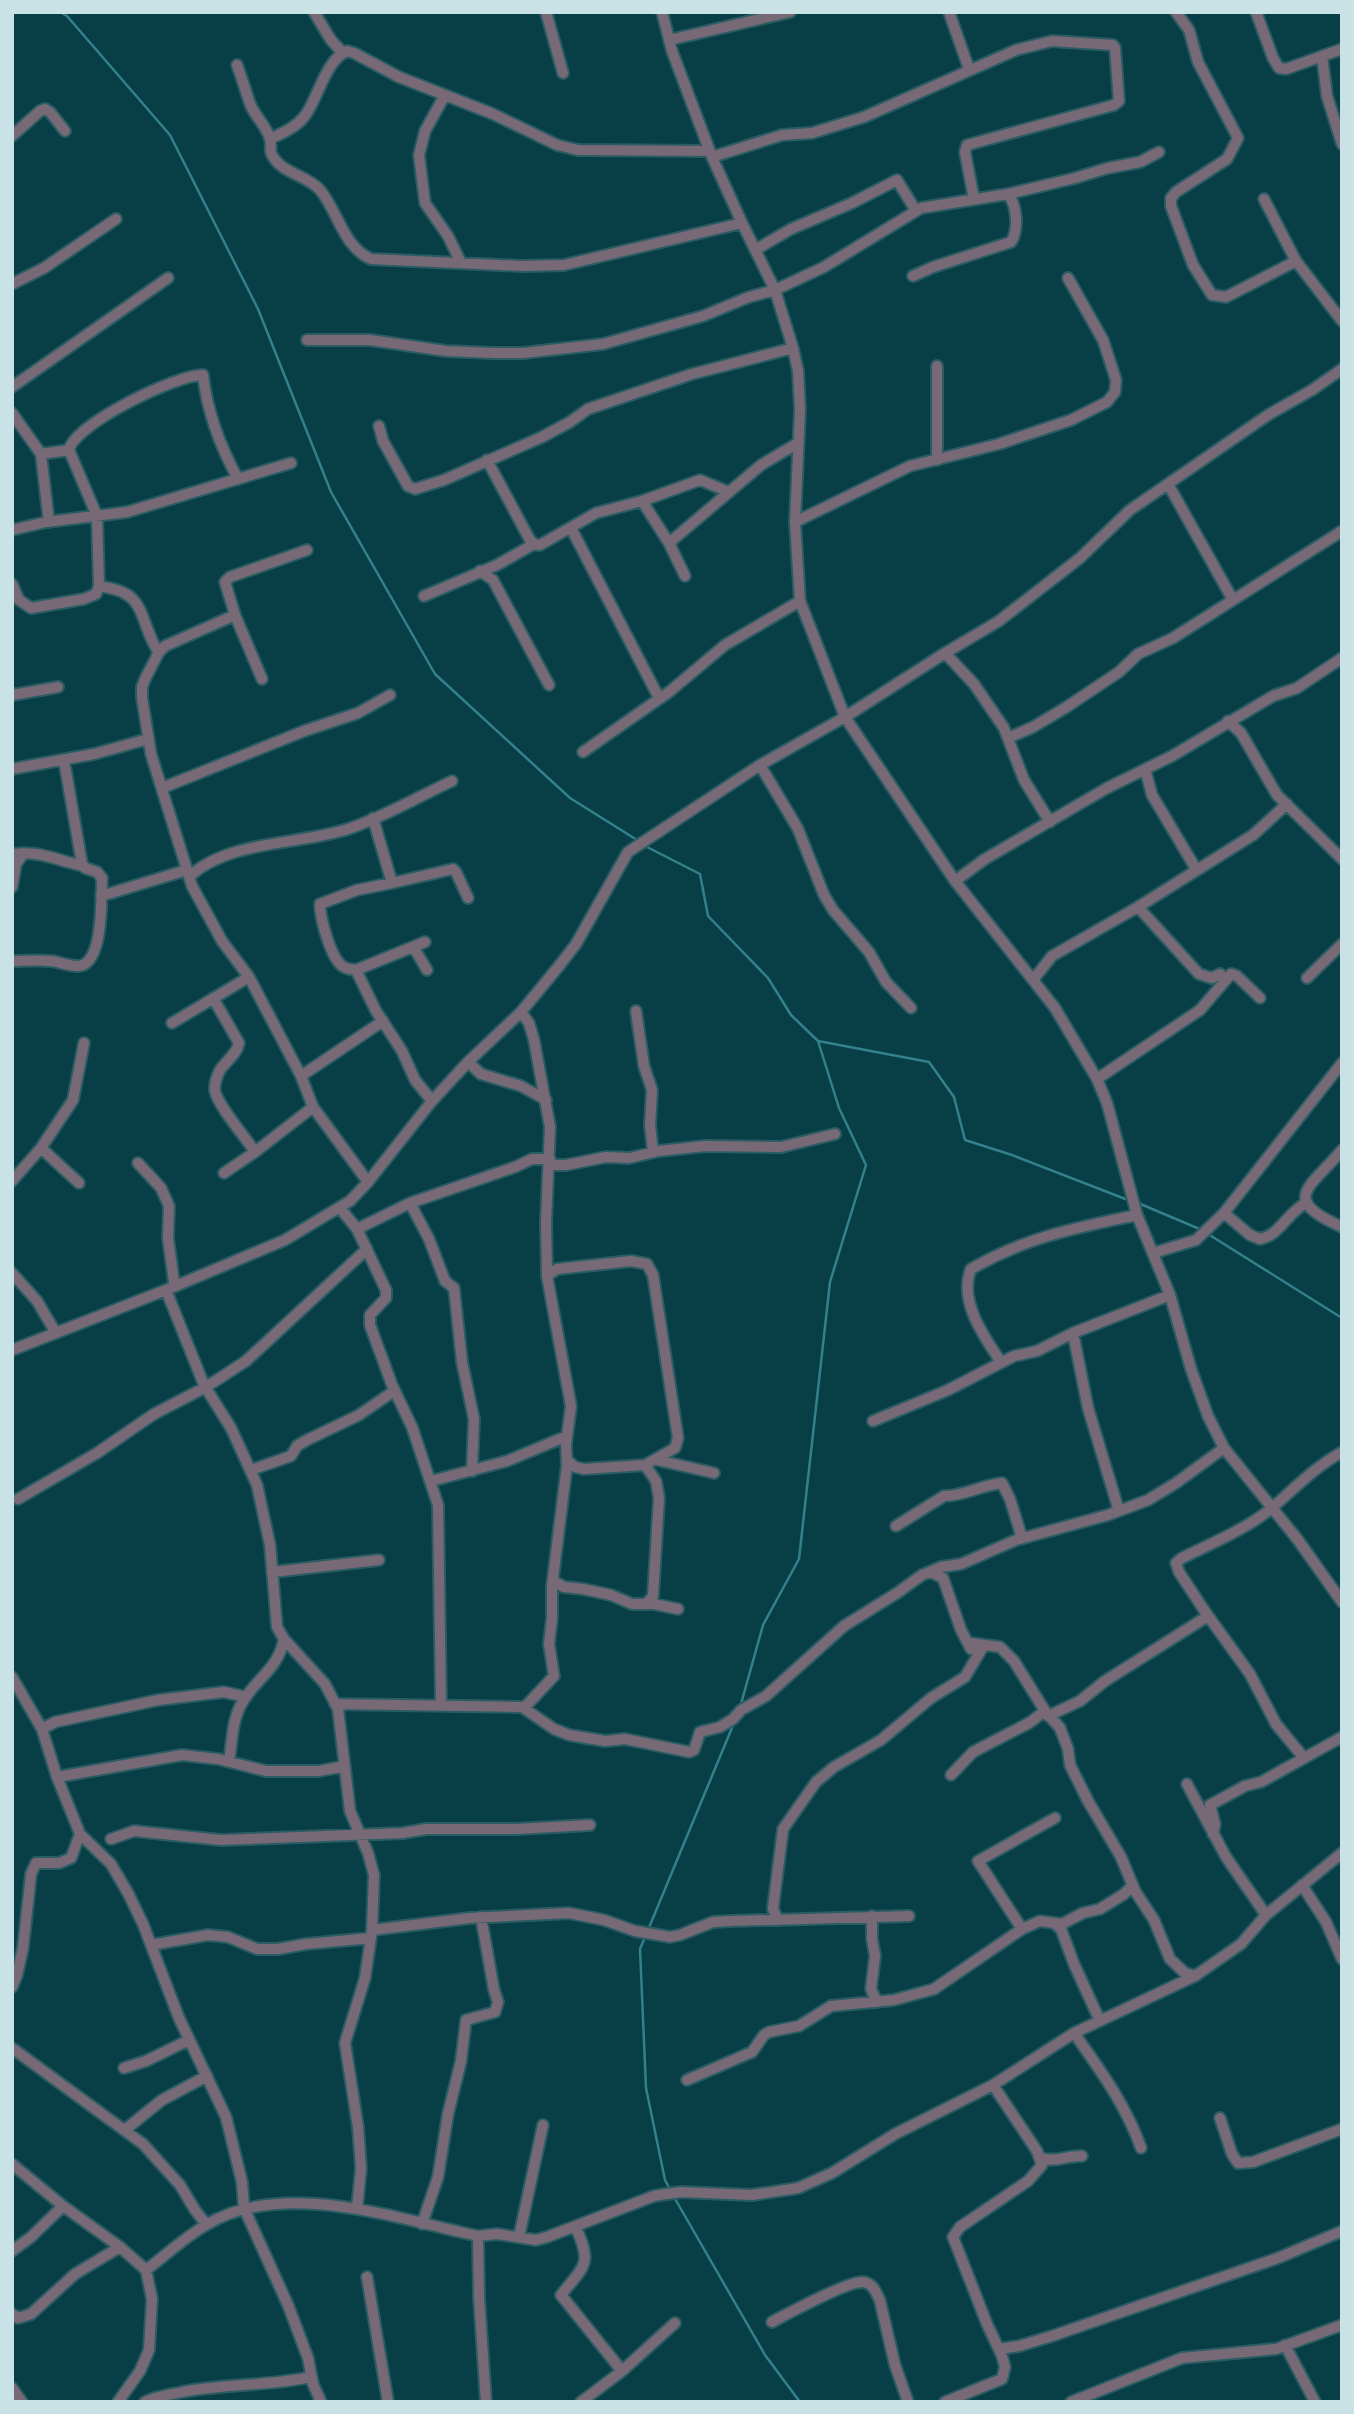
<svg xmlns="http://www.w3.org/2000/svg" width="1354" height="2414" font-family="Overpass,sans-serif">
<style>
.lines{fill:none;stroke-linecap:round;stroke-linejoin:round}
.stream{stroke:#33818d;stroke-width:2.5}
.minor-casing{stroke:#2b5c63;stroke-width:14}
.minor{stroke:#776a76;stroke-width:10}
</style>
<rect width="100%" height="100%" fill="#083e46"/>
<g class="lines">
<path class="stream" d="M60 12 67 16 170 135 258 309 331 492 435 674 570 798 637 840
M645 846 700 874 708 916 768 978 791 1015 818 1041 839 1108 866 1165 830 1282 799 1559 763 1625 741 1704
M818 1041 929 1062 954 1097 965 1140 1012 1155 1128 1200
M1138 1203 1202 1230
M1208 1234 1342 1318
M648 1930 734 1723
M645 1937 640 1949 646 2088 665 2180 671 2191
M674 2197 765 2355 800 2402"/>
<defs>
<path id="minor" d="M314 12 331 40 342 52
M546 12 563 73
M662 12 672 51 712 157 742 223 775 290 793 348 798 371 800 410 795 522 800 601 845 717 955 881 1055 1008 1097 1079 1107 1103 1137 1215 1170 1295 1191 1369 1208 1416 1224 1448 1298 1540 1342 1602
M949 12 969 69
M1176 12 1189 30 1198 62 1238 138 1227 159 1176 192 1171 198V206L1193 265 1212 295 1226 297 1296 261
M1256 12 1273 58 1279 68 1286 69 1342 49
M669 40 790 12
M1322 56 1327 96 1342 144
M237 65C242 78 246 93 251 106 256 117 267 127 270 139 272 145 269 150 272 155 282 174 307 175 320 190 338 211 343 247 371 259L523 266 564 265 742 223
M445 95 425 131 419 155 425 203 448 236 461 263
M12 136 40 111 45 109 50 112 65 131
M270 139C282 133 295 128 304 117 318 100 325 60 347 51L354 53 399 77 493 114 557 145 578 150 710 151
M712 157 782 135 812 133 864 117 1016 50 1052 41 1113 45 1115 48 1119 101 1114 105 967 145 965 152 974 199
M1264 199 1296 261 1342 321
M755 250 791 229 852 203 897 180 916 211
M913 276 933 267 1011 242C1019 230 1017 205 1008 194
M12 284 44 268 116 219
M307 340H370L446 351 493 353H523L603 344 703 316 749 297 775 290 824 267 921 208 1008 194 1075 178 1108 168 1140 162 1159 152
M937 366V460
M12 387 168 278
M12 413 41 454 49 522
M379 426 383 441 408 486 415 489 444 480 542 437 570 422 588 409 692 374 793 348
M41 454 69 450
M487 460 530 540 534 544
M1168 484 1233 600
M642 501 669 543 685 576
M795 522 910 466 999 444 1071 420 1107 402 1115 392 1116 380 1103 340 1068 278
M571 528 659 698
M12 530 46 522 127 512 291 463
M669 543 761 465 798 443
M480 571 493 580 549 685
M12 584 19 600 31 608 84 599 96 594 99 586 97 516 69 450C74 424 178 374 203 375 207 410 221 448 238 479
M99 586C108 588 118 589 126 594 145 604 145 636 159 652
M424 596 497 565 534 544 540 545 596 513 642 501 700 480 729 492
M235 615 165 646 159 652 145 679 142 687V698L151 754 192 886 222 941 249 977 301 1076 313 1107 368 1182
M945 653 974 684 1004 728 1024 780 1050 822
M262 679 235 615 225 582 230 577 307 550
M12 695 58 687
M1228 721 1241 733 1277 795 1342 859
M1008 738 1033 727 1065 708 1119 672 1138 654 1173 638 1342 531
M583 752 669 692 725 645 800 601
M760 765 798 829 824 895 833 910 869 952 886 982 911 1008
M12 769 94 754 148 739
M1145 769 1152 795 1196 869
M162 788 304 731 358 713 390 695
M373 818 392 883 453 869 456 872 468 898
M12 854C40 850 58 861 84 866
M189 877C228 840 299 845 348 829 384 817 418 797 452 781
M955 881 985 859 1107 788 1172 756 1273 696 1297 688 1342 658
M392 883 357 890 320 904C320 918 330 954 340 964 344 969 350 969 356 970L425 942
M12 887 16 864 24 853
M101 896 187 870
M1138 907 1199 974 1212 978 1220 974 1225 979
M414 948 427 970
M12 961C25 961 38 960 51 961 60 962 68 966 78 966 104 965 101 898 102 878L97 872 85 868 82 864 64 760
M356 970 376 1011 402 1051 415 1080 432 1101
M1307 978 1342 944
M1033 980 1052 956 1138 907 1253 835 1287 804
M213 998 239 1043C237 1054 226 1061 220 1070 217 1076 214 1084 215 1091 218 1106 246 1138 255 1152
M636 1011 644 1066 652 1090 650 1125 653 1152
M521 1012 529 1023 534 1040 550 1127 546 1222 547 1276 571 1406 566 1444 567 1465 552 1586V1618L549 1644 554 1676 524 1708
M172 1023 249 977
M468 1062 481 1074 521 1086 546 1100
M301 1076 383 1021
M1097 1079 1200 1010 1231 974 1237 976 1260 998
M41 1148 79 1183
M1342 1150C1310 1188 1279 1199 1342 1227
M138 1163 161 1188 169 1206 168 1238 174 1282 176 1286
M549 1165H566L606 1157 629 1158 659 1151 705 1146 781 1147 835 1134
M224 1173 255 1152 313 1107
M12 1181 41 1148 73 1100 84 1043
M410 1203 429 1239 445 1281 454 1288 462 1362 474 1419 472 1471
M340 1208 357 1229 386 1290V1298L370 1315V1325L392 1385 412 1427 438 1505 441 1705
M1224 1213 1250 1235 1260 1239C1279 1236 1288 1212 1306 1203
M357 1229 410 1203 515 1167 532 1159H550
M1153 1253 1196 1240 1224 1213 1342 1063
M12 1273 37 1301 56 1333
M547 1276 557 1269 631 1261 647 1264 653 1275 678 1438 675 1448 645 1465 584 1469 575 1467 567 1460
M166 1290 204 1385 231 1428 257 1485 270 1545 277 1627 284 1639 325 1684 338 1709 350 1811 368 1853 374 1875 372 1930 365 1978 345 2043 358 2127 361 2168 357 2209
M1073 1333 1088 1408 1119 1511
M12 1350 166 1290 285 1240 350 1201 368 1182 432 1101 468 1062 521 1012 559 966 576 944 628 852 760 765 845 717 945 653 999 621 1080 558 1130 510 1268 415 1312 390 1342 369
M1001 1362C984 1337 958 1300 971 1269 1026 1237 1076 1228 1137 1215
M873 1421 948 1390 1014 1356 1037 1351 1073 1333 1170 1295
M657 1460 714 1473
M645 1465 656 1481 659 1498 653 1596 646 1604
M251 1470 291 1456 297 1446 305 1441 359 1415 394 1391
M431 1481 507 1461 567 1436
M18 1499 97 1453 154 1414 206 1387 246 1361 367 1249
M896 1526 944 1496C964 1496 982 1485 1002 1483L1010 1499 1022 1538
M272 1572 379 1560
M930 1572 943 1578 961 1630 971 1649
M553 1581 564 1587 583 1589 611 1595 632 1604H654L678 1609
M970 1643 1000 1647 1014 1661 1045 1711 1060 1728 1068 1749 1070 1765 1088 1801 1121 1857 1135 1891 1154 1920 1170 1959 1185 1973 1195 1976
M12 1677 42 1729 57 1777 80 1834 111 1864 128 1893 143 1924 179 2018 226 2117 242 2182 244 2208 288 2305 308 2358 313 2384 321 2402
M335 1704 522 1707 554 1729 569 1735 605 1741 625 1739 689 1752 694 1750 700 1732 720 1727 733 1719 741 1710 766 1696 844 1626 897 1593 922 1575 941 1567 961 1564 1016 1540 1108 1515 1148 1500 1176 1483 1224 1448
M1048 1716 1080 1701 1105 1681 1208 1616
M42 1729 55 1722 158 1700 224 1692 246 1697
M1304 1758 1276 1724 1250 1674 1206 1613 1179 1572 1176 1563 1182 1558C1212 1543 1247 1529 1273 1507 1296 1487 1315 1467 1342 1452
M229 1762C232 1743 232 1719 242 1703 256 1678 278 1670 284 1639
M951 1775 973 1752 1029 1723 1045 1711
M57 1777 182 1755 218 1759 266 1771H319L345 1766
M1187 1784 1226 1857 1266 1915
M1213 1834 1215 1824 1210 1805 1245 1786 1261 1782 1342 1737
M111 1839 134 1831 221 1840 403 1833 426 1829H516L590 1825
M1302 1885 1326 1922 1342 1959
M872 1916V1939L875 1956 871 1989 877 2002
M778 1920 773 1909 774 1900 783 1829 816 1782 834 1767 881 1740 931 1698 965 1677 984 1645
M1055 1924 1061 1929 1074 1964 1100 2021
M1022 1929 978 1861 1055 1818
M372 1930 470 1918 569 1913 604 1920 635 1931 670 1937 680 1935 713 1922 731 1921 909 1916
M151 1945 208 1935 228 1937 257 1949H278L306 1944 371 1938
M12 1987 17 1975 23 1948 31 1874 36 1863H59L71 1858 80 1834
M1074 2033C1100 2070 1126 2105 1141 2148
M12 2048 143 2144 180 2185 195 2210 206 2224
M124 2068 146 2061 189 2040
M687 2080 752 2052 764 2035 769 2032 799 2026 831 2006 894 2000 934 1989 1022 1929 1040 1921 1062 1924 1083 1913 1100 1909 1124 1894 1133 1885
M1220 2118 1232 2154 1238 2163 1253 2162 1342 2129
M126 2129 162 2100 207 2076
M1041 2158C1055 2163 1068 2155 1082 2156
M12 2164 63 2206 120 2247 146 2270 152 2299 149 2350 140 2371 118 2402
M422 2224 438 2177 448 2114 461 2061 466 2020 495 2012 498 2002 494 1990 481 1917
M575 2226C593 2264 585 2265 561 2295L622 2371
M478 2236 479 2297 486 2402
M519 2237 543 2125
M12 2251 31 2237 63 2206
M146 2270C166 2255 185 2237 206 2225 282 2178 398 2219 478 2236L497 2234 536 2240 547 2237 654 2196 666 2194 681 2192 752 2195 798 2188 832 2173 895 2134 993 2085 1074 2033 1195 1976 1241 1944 1266 1915 1342 1853
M367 2277 388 2402
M12 2314 18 2318 31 2314 75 2274 120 2247
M772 2322C789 2313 846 2282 862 2282 873 2282 877 2294 880 2301L895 2365 908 2402
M1285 2345 1315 2402
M999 2349 1019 2346 1052 2336 1278 2258 1342 2231
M12 2388 22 2402
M145 2402C156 2396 169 2395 182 2392 224 2384 268 2386 311 2377
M581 2402 622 2371 675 2323
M945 2402 1002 2379 1005 2367 1002 2356 987 2324 953 2237 960 2227 1028 2181 1042 2165 1037 2151 993 2085
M1071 2402 1182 2358 1276 2349 1342 2325"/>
</defs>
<use href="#minor" class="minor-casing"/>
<use href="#minor" class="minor"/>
</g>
<rect width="1354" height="2414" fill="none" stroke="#c9e2e6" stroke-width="28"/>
</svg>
